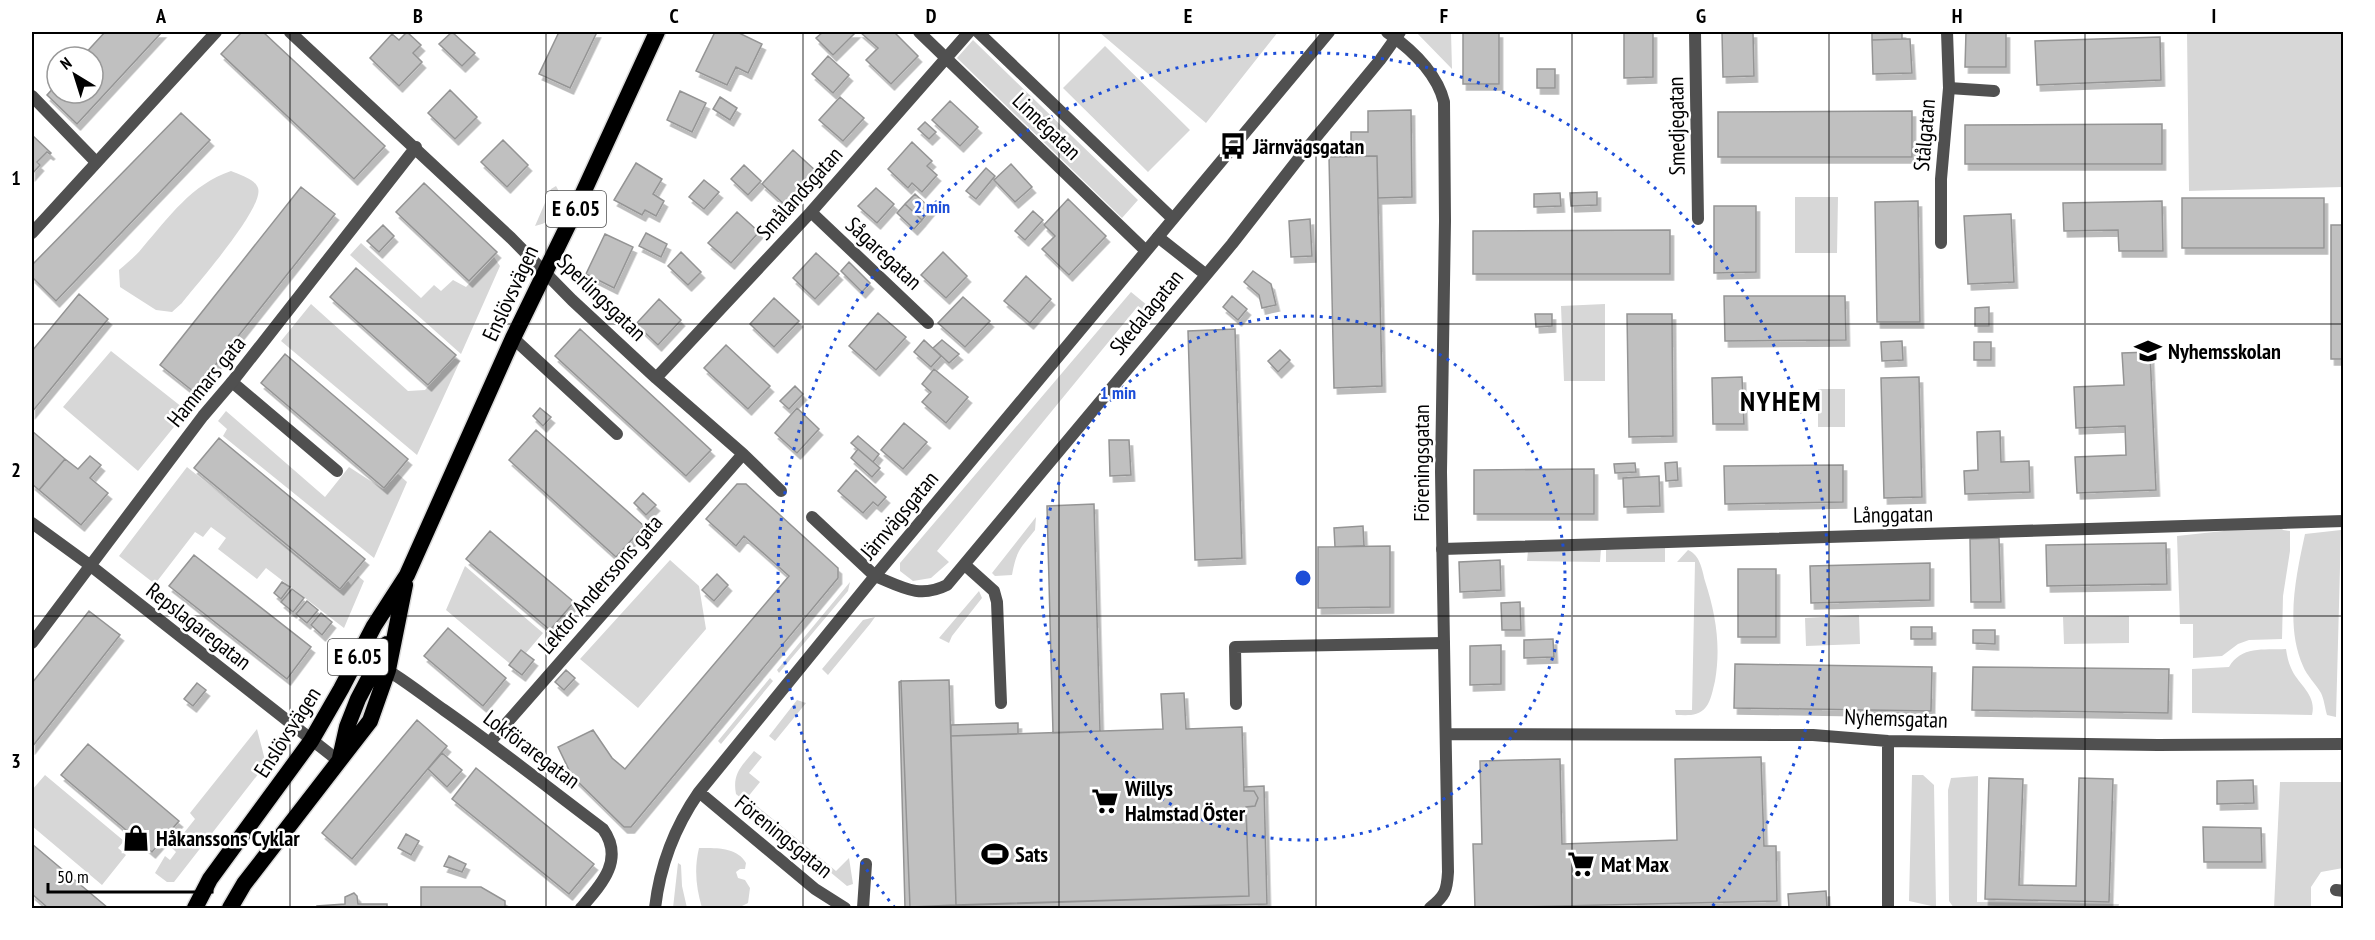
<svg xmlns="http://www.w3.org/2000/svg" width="2375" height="940" font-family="'PT Sans Narrow',sans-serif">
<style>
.green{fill:#d7d7d7}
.building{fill:#c0c0c0;stroke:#949494;stroke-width:1.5;filter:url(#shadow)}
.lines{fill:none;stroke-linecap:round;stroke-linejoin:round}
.trunk-casing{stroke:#dbdbdb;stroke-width:19}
.service{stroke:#505050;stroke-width:12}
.minor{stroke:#505050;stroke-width:12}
.trunk{stroke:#000;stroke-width:16}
.grid{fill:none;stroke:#000;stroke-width:1.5;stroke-opacity:0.55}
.ring{fill:none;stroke:#1d4ed8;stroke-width:3;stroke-dasharray:3 6}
.labels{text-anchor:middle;stroke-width:5;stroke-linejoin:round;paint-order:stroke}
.shield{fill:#fff;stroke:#4c4c4c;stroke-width:1.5}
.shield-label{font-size:21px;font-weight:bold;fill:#000}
.street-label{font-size:22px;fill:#000;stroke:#fff}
.poi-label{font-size:22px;font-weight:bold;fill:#000;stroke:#fff;text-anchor:start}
.district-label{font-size:28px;font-weight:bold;letter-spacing:1.5px;fill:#000;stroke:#fff}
.centre{fill:#1d4ed8;stroke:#fff;stroke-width:3}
.ring-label{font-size:18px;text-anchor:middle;font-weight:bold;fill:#1d4ed8;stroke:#fff;stroke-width:5;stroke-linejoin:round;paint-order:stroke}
.neatline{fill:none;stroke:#000;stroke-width:2}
.grid-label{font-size:20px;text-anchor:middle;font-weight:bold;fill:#000}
</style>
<defs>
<filter id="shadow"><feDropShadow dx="3.5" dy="6" stdDeviation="0" flood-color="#0004"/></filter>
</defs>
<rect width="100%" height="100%" fill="#fff"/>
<path class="green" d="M1099 32H1278L1206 123Z
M1416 32H1451L1452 69Z
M2187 32H2343V187L2189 191Z
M973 40 1138 200 1122 218 957 58Z
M1105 46 1190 130 1148 172 1063 88Z
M231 171C240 175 255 179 258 188 265 207 196 285 182 303L172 312 156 310 120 287 119 270C127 263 136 256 143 247 169 217 192 184 231 171Z
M556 186C568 205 555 222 535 226L551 189Z
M1795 197H1838L1837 253H1795Z
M361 243 421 298 434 285 441 291 453 280 466 287 494 257 500 266 461 354 350 255Z
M1131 292 1153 310 1151 316 1138 306 937 551 949 562 931 578 913 581 900 571V563Z
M311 304 408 391 425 390 454 358 460 361 417 455 281 341Z
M1605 304V381H1564L1561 306Z
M111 351 187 411 138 471 63 407Z
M1818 389H1845V427H1818Z
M226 411 325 497 349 467 383 489 398 474 407 482 374 558 223 436 227 429 218 421Z
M187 467 340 590 348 581 351 585 358 576 364 581 344 628 266 568 257 579 218 549 226 538 211 527 203 537 195 532 155 584 119 556Z
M1036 517 1035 530C1020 549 1017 549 1012 575L995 576 992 573Z
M2273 518 2283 530 2290 531V551L2283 596 2282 639 2249 640 2238 644 2222 656 2193 658V624H2180L2177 536 2223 531 2228 519Z
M2341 530 2336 717 2327 715C2325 708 2324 699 2321 693 2316 684 2307 676 2303 666 2285 625 2296 576 2305 534Z
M1665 548V562H1606V550Z
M1601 549 1600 562 1527 561 1528 551Z
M1688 550C1700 555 1702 569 1705 581 1716 615 1721 646 1715 681 1713 689 1711 701 1706 707 1698 717 1687 715 1676 715L1675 710H1692L1695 562H1677Z
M670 560 699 586 706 629 638 708 580 659Z
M465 566 543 633 514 667 446 610Z
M850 582 848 591 779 673 777 670Z
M979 591 982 598 952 636 949 643 939 638Z
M1859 615 1860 644 1806 646 1805 618Z
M2129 616V643L2064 644 2063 617Z
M875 617 870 624 828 675 822 669 863 620Z
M2286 649C2287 655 2288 662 2291 668 2298 685 2317 694 2312 715L2192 713V669L2229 667C2241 646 2263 650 2286 649Z
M770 678 773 681 721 744 718 741Z
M797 700 806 703 775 741 769 736Z
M257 729 266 764 174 882H167L155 873 165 856 170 860 176 852 172 848 195 819 190 813Z
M754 751 762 757 749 773 760 782 747 798 836 871 849 858 853 884 847 886 736 794C732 773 742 766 754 751Z
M45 775 124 841 118 848 126 855 102 885 32 826V790Z
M1912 775H1923L1934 785 1936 907 1909 901Z
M1978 776 1977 902 2119 904 2118 908H1954L1949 901 1948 790 1951 778Z
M2280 782H2343V868L2321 872 2311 887V908H2274Z
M699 848C716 848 737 847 746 863L745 869H740L736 872 738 878 745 880 750 888 748 903 738 908H702C696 887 694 869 699 848Z
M678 863 681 865 682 886 687 908H673Z"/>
<path class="building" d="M105 32H162L77 124 47 95 57 84V93H93V57H82Z
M242 32H263L385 146 354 179 221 54Z
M407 32 421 45 413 53 422 62 399 86 370 58 392 34 399 40Z
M452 32 475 53 462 66 439 44Z
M559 32H597L570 88 539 74Z
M715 32H737L762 44 748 73 736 67 727 85 696 71Z
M823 32H856L833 55 816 38Z
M860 32H894L918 56 891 84 866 60 878 48Z
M1463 32H1499V84H1463Z
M1624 32H1653V77L1624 78Z
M1722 32H1753L1754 76 1723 77Z
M1872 32H1902V39L1872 40Z
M1966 32H2006V67H1965Z
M2160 37 2161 80 2037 85 2035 41Z
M1902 39H1910L1912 73 1873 74 1872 40Z
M828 56 849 75 833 93 812 74Z
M1537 69H1555V88H1537Z
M450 90 477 117 455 139 428 113Z
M680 91 706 103 692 132 667 120Z
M720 97 737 108 730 120 713 109Z
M840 97 864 118 843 141 819 120Z
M950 101 978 127 960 146 932 120Z
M1411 110 1412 197 1378 198 1377 156H1351V132H1368V111Z
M1912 111V157H1718V112Z
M181 113 210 140 56 301 32 277V265Z
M925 122 936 132 929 139 918 129Z
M2162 124V164H1965V125Z
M32 135 51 153 50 154 47 152 37 162 40 165 32 174Z
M503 140 528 165 507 187 481 162Z
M912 142 932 161 927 166 937 175 922 192 912 183 908 188 888 169Z
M793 150 816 171 785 205 762 184Z
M1377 156 1382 386 1334 388 1329 157Z
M636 163 662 179 653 194 664 201 656 216 645 210 642 215 614 200Z
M1011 164 1032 187 1015 202 994 180Z
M744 165 761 181 748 195 731 179Z
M986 168 995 176 976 199 966 191Z
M704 180 719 192 704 209 689 197Z
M424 183 497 252 469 281 396 212Z
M301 187 335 214 194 392 160 365Z
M876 188 894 204 877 223 858 206Z
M1597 192V205L1571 206 1570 193Z
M1560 193 1561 206 1534 207V194Z
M915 194 931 209 922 220 905 204Z
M2182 198H2324V248H2182Z
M1068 199 1106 236 1069 275 1042 249 1055 236 1044 225Z
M1918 201 1920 322H1877L1875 202Z
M2162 201 2163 251H2119L2118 230 2064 231 2063 203Z
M905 204 922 220 914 229 897 213Z
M1714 206H1756V272L1714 273Z
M1033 211 1043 220 1025 240 1015 231Z
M737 212 759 232 731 263 708 243Z
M2011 214 2014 282 1968 284 1964 216Z
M1310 219 1312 256 1291 257 1289 221Z
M383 225 394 236 379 252 367 241Z
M2331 225H2344V359H2331Z
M1670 230V274H1473V231Z
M646 233 667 244 661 257 639 246Z
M605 234 633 247 614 288 586 274Z
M681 252 701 272 688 285 668 266Z
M943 252 967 276 946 298 921 275Z
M816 253 839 274 815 299 793 278Z
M849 262 870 283 862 292 841 271Z
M356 268 456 355 428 385 330 297Z
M1253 271 1271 284 1276 305 1262 308 1259 295 1244 282Z
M1026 276 1051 299 1030 323 1004 301Z
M79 294 108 319 32 412V351Z
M1232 296 1247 309 1238 320 1223 307Z
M1724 296H1845L1846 340 1725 341Z
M963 297 990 321 965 347 938 323Z
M774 298 799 321 774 347 750 324Z
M659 299 681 320 658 345 636 324Z
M1989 307V326H1975V308Z
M878 313 906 337 876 370 849 346Z
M1535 314H1552V326L1536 327Z
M1627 314H1672L1673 436 1629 437Z
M580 329 711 450 686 476 555 356Z
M1235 329 1242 558 1195 560 1188 331Z
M924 340 941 356 931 367 914 352Z
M942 340 959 354 949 363 933 348Z
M1902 341 1903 360 1882 361 1881 342Z
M1974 342H1991V360H1974Z
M726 345 770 386 748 409 704 368Z
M1280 350 1290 360 1278 372 1268 361Z
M2150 352 2156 490 2077 493 2075 457 2126 455 2125 426 2076 428 2074 387 2124 385 2122 353Z
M285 354 408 459 384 488 261 383Z
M934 369 968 397 946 423 922 402 931 392 922 384Z
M1742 377 1744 424H1713L1712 378Z
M1919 377 1922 497 1884 498 1881 378Z
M795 386 803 394 789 409 780 401Z
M540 408 551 417 543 426 533 416Z
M797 408 819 429 797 453 775 433Z
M904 423 927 442 903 469 881 450Z
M536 430 644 526 616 557 509 460Z
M32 431 65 459 39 490 32 484Z
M2000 431 2001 462 2029 461 2030 492 1965 494 1964 471 1978 470 1977 432Z
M858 436 879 454 873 462 851 443Z
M219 438 365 559 340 589 194 468Z
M1109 440H1129L1131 475 1110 476Z
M858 449 880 468 872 477 851 458Z
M90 456 101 465 90 478 108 493 81 525 39 490 65 459 78 469Z
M1677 462 1678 480 1666 481 1665 463Z
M1635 463 1636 472 1615 473 1614 464Z
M1843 465V502L1725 504 1724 466Z
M1594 469V514H1474V470Z
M856 470 886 497 878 506 873 502 863 513 838 491Z
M1659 476 1660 506 1624 507 1623 478Z
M737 484H746L838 568V578L631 827H624L572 776 558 747 593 730 612 758 625 769 789 576 744 536 736 546 706 519Z
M643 493 656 505 646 515 634 503Z
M1094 504 1100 731 1053 733 1047 506Z
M1363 526 1364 546 1335 547 1334 528Z
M490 531 574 602 550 630 466 559Z
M1999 538 2001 602H1971L1970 539Z
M2166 543 2167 584 2047 586 2046 545Z
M1390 546V607L1318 608V547Z
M194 555 311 647 287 679 169 586Z
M1500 560 1501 590 1460 592 1459 562Z
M1930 563V600L1811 603 1810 566Z
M1738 569H1776V637H1738Z
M717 574 728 585 714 601 702 590Z
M282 582 290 587 281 599 274 593Z
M292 589 304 598 293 612 281 602Z
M307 601 318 610 307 623 296 614Z
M1520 602 1521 630H1502L1501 603Z
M89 611 120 635 32 747V683Z
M321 613 332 622 322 635 311 625Z
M1911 627H1932V639H1911Z
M448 628 506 678 483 706 424 656Z
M1973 630H1995V644L1973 643Z
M1553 639 1554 657 1524 658V640Z
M1501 645V684L1470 685V646Z
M521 650 534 660 522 675 509 665Z
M1735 664 1932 667 1931 711 1734 708Z
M1973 667 2169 669 2168 713 1972 710Z
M566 670 575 678 564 690 555 682Z
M949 680 956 905 910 907 901 681Z
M901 681 910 907 1249 896 1246 807 1255 806 1258 798 1254 791H1244V787L1264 786 1267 904 1117 908H905L899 682Z
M197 683 206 690 193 706 184 699Z
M1184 693 1186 729 1242 727 1244 791H1254L1258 798 1255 806 1246 807 1249 896 956 905 951 736 1163 729 1161 694Z
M417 720 447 746 352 859 322 833Z
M1018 723V734L951 736V725Z
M88 744 179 821 152 852 61 775Z
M442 753 462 770 447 787 428 769Z
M1761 757 1764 846H1776L1777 901 1475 908 1473 844H1482L1480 761 1560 759 1562 844 1677 840 1675 759Z
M476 768 594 864 569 894 452 799Z
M1989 778 2023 779 2019 885 2076 886 2079 778 2113 779 2109 902 1985 899Z
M2253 780 2254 803 2217 804V781Z
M2203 827 2261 828 2262 862H2204Z
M406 834 419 841 411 855 398 848Z
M32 844 108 908H48L32 894Z
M449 856 466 864 462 872 444 866Z
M421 887H481L505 901V908H421Z
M1826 891 1827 907 1789 908 1788 894Z
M354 893 357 896 358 904H387V908H317V906L345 904V897Z"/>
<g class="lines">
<defs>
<path id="trunk" d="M340 758 347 727 358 699 387 644
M195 908 210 879 311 741 341 689 374 626 407 575 513 338 572 217 657 32
M230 908 244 884 370 721 388 670 405 585"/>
</defs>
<use href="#trunk" class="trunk-casing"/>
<path class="service" d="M1949 88 1994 91
M32 96 96 162
M1158 237 1205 274
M513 338 617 434
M232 382 337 471
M1442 549 2344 521
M965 565 994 591 997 602 1001 703
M875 576C902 587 919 599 947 585L1232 244 1303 153 1380 60 1400 32
M1236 704 1235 647 1444 643
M2336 890 2344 891
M863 908 866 864"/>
<path class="minor" d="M290 32 511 238 572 300 656 378 743 454 781 491
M919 32 1146 251
M978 32 1173 219
M1387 32C1411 49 1437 73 1444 102L1445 221 1441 472 1448 872C1447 891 1445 896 1430 908
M1695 32 1698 219
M811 212 928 323
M32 233 216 32
M1941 243V179L1949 88 1947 32
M656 378 811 212 969 32
M812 517 875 576
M32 523 91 566 340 762
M32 643 203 416 232 382 416 147
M358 656C390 668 416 690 444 710 498 748 550 789 603 829 625 860 601 885 581 908
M1446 734 1813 735 1888 741 2158 745 2344 744
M1888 741V908
M490 742 743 454
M699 792 815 889 845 908
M655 908C660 865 674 828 699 792L875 576 1329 32"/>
<use href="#trunk" class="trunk"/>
</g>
<path class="grid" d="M290 32V908M546 32V908M803 32V908M1059 32V908M1316 32V908M1572 32V908M1829 32V908M2085 32V908M32 324H2344M32 616H2344"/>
<g class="ring">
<circle cx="1303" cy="578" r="262"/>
<path d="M895 908A525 525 0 1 1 1711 908"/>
</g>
<defs>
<symbol id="bus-bare" viewBox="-9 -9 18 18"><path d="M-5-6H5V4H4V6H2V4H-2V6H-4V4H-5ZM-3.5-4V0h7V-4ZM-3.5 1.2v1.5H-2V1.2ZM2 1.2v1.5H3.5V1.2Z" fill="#000" stroke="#fff" stroke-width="2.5" paint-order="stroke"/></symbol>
<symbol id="school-bare" viewBox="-9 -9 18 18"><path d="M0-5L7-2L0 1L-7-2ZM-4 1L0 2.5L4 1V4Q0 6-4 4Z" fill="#000" stroke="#fff" stroke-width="2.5" paint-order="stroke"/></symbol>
<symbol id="supermarket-bare" viewBox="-9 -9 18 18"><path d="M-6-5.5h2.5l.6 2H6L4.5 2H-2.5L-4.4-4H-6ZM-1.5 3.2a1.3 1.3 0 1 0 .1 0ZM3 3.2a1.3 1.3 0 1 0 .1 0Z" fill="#000" stroke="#fff" stroke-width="2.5" paint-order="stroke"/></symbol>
<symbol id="shop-bare" viewBox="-9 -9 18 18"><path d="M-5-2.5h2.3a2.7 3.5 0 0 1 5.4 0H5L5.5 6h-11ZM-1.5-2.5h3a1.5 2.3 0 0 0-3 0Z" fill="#000" stroke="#fff" stroke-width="2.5" paint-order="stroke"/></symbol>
<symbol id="stadium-bare" viewBox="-9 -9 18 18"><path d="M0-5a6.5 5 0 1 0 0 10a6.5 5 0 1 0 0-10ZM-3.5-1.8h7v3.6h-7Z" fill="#000" stroke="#fff" stroke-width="2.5" paint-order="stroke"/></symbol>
</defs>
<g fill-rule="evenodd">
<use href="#bus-bare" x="1214" y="127" width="38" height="38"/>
<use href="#school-bare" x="2129" y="332" width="38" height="38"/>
<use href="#supermarket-bare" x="1086" y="782" width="38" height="38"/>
<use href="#shop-bare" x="117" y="819" width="38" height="38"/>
<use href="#stadium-bare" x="976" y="835" width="38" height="38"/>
<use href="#supermarket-bare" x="1562" y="845" width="38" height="38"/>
</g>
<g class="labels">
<g class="shield">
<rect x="546" y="191" width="60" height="36" rx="4.5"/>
<rect x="328" y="639" width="60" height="36" rx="4.5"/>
</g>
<g class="shield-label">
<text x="576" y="216">E 6.05</text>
<text x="358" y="664">E 6.05</text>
</g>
<g class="street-label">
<text transform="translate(1047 126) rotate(44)" y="8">Linnégatan</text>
<text transform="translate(1676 126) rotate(-91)" y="8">Smedjegatan</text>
<text transform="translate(1924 135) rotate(-85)" y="8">Stålgatan</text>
<text transform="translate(799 193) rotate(-48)" y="8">Smålandsgatan</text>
<text transform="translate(884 253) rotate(43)" y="8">Sågaregatan</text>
<text transform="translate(510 293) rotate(-65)" y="8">Enslövsvägen</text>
<text transform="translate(602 297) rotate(44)" y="8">Sperlingsgatan</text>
<text transform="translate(1146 312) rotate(-51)" y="8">Skedalagatan</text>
<text transform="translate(206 381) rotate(-51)" y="8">Hammars gata</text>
<text transform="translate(1421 463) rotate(-90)" y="8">Föreningsgatan</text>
<text transform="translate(1893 514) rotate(-1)" y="8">Långgatan</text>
<text transform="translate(899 515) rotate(-50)" y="8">Järnvägsgatan</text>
<text transform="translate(600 584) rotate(-49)" y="8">Lektor Anderssons gata</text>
<text transform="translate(199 626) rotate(38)" y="8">Repslagaregatan</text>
<text transform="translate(1896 718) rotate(2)" y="8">Nyhemsgatan</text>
<text transform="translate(287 732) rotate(-57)" y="8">Enslövsvägen</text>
<text transform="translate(532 749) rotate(37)" y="8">Lokföraregatan</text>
<text transform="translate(784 836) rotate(39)" y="8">Föreningsgatan</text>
</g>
<g class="poi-label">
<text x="1253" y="154">Järnvägsgatan</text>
<text x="2168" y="359">Nyhemsskolan</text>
<text x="1125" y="796">Willys<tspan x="1125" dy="25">Halmstad Öster</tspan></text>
<text x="156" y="846">Håkanssons Cyklar</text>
<text x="1015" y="862">Sats</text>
<text x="1601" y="872">Mat Max</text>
</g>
<g class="district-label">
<text x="1781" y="411">NYHEM</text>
</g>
</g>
<circle cx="1303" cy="578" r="9" class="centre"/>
<g class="ring-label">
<text x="932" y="213">2 min</text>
<text x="1118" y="399">1 min</text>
</g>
<rect width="2375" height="940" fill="none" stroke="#ffffff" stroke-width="66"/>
<g transform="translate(75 75) rotate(322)"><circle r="28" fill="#ffffff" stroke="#999999" stroke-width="1.5"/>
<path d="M0-4.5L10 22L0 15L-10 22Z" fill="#000000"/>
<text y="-9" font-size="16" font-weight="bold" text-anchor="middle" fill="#000000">N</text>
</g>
<path d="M48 883v9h164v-9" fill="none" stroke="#000000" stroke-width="3"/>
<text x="57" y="883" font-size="18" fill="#000000" stroke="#ffffff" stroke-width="4.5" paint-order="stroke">50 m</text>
<rect x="33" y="33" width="2309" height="874" class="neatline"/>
<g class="grid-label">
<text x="161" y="23">A</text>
<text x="418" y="23">B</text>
<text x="674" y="23">C</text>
<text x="931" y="23">D</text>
<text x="1188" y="23">E</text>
<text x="1444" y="23">F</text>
<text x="1701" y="23">G</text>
<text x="1957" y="23">H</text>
<text x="2214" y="23">I</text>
<text x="16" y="185">1</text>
<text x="16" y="477">2</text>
<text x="16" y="768">3</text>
</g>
</svg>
